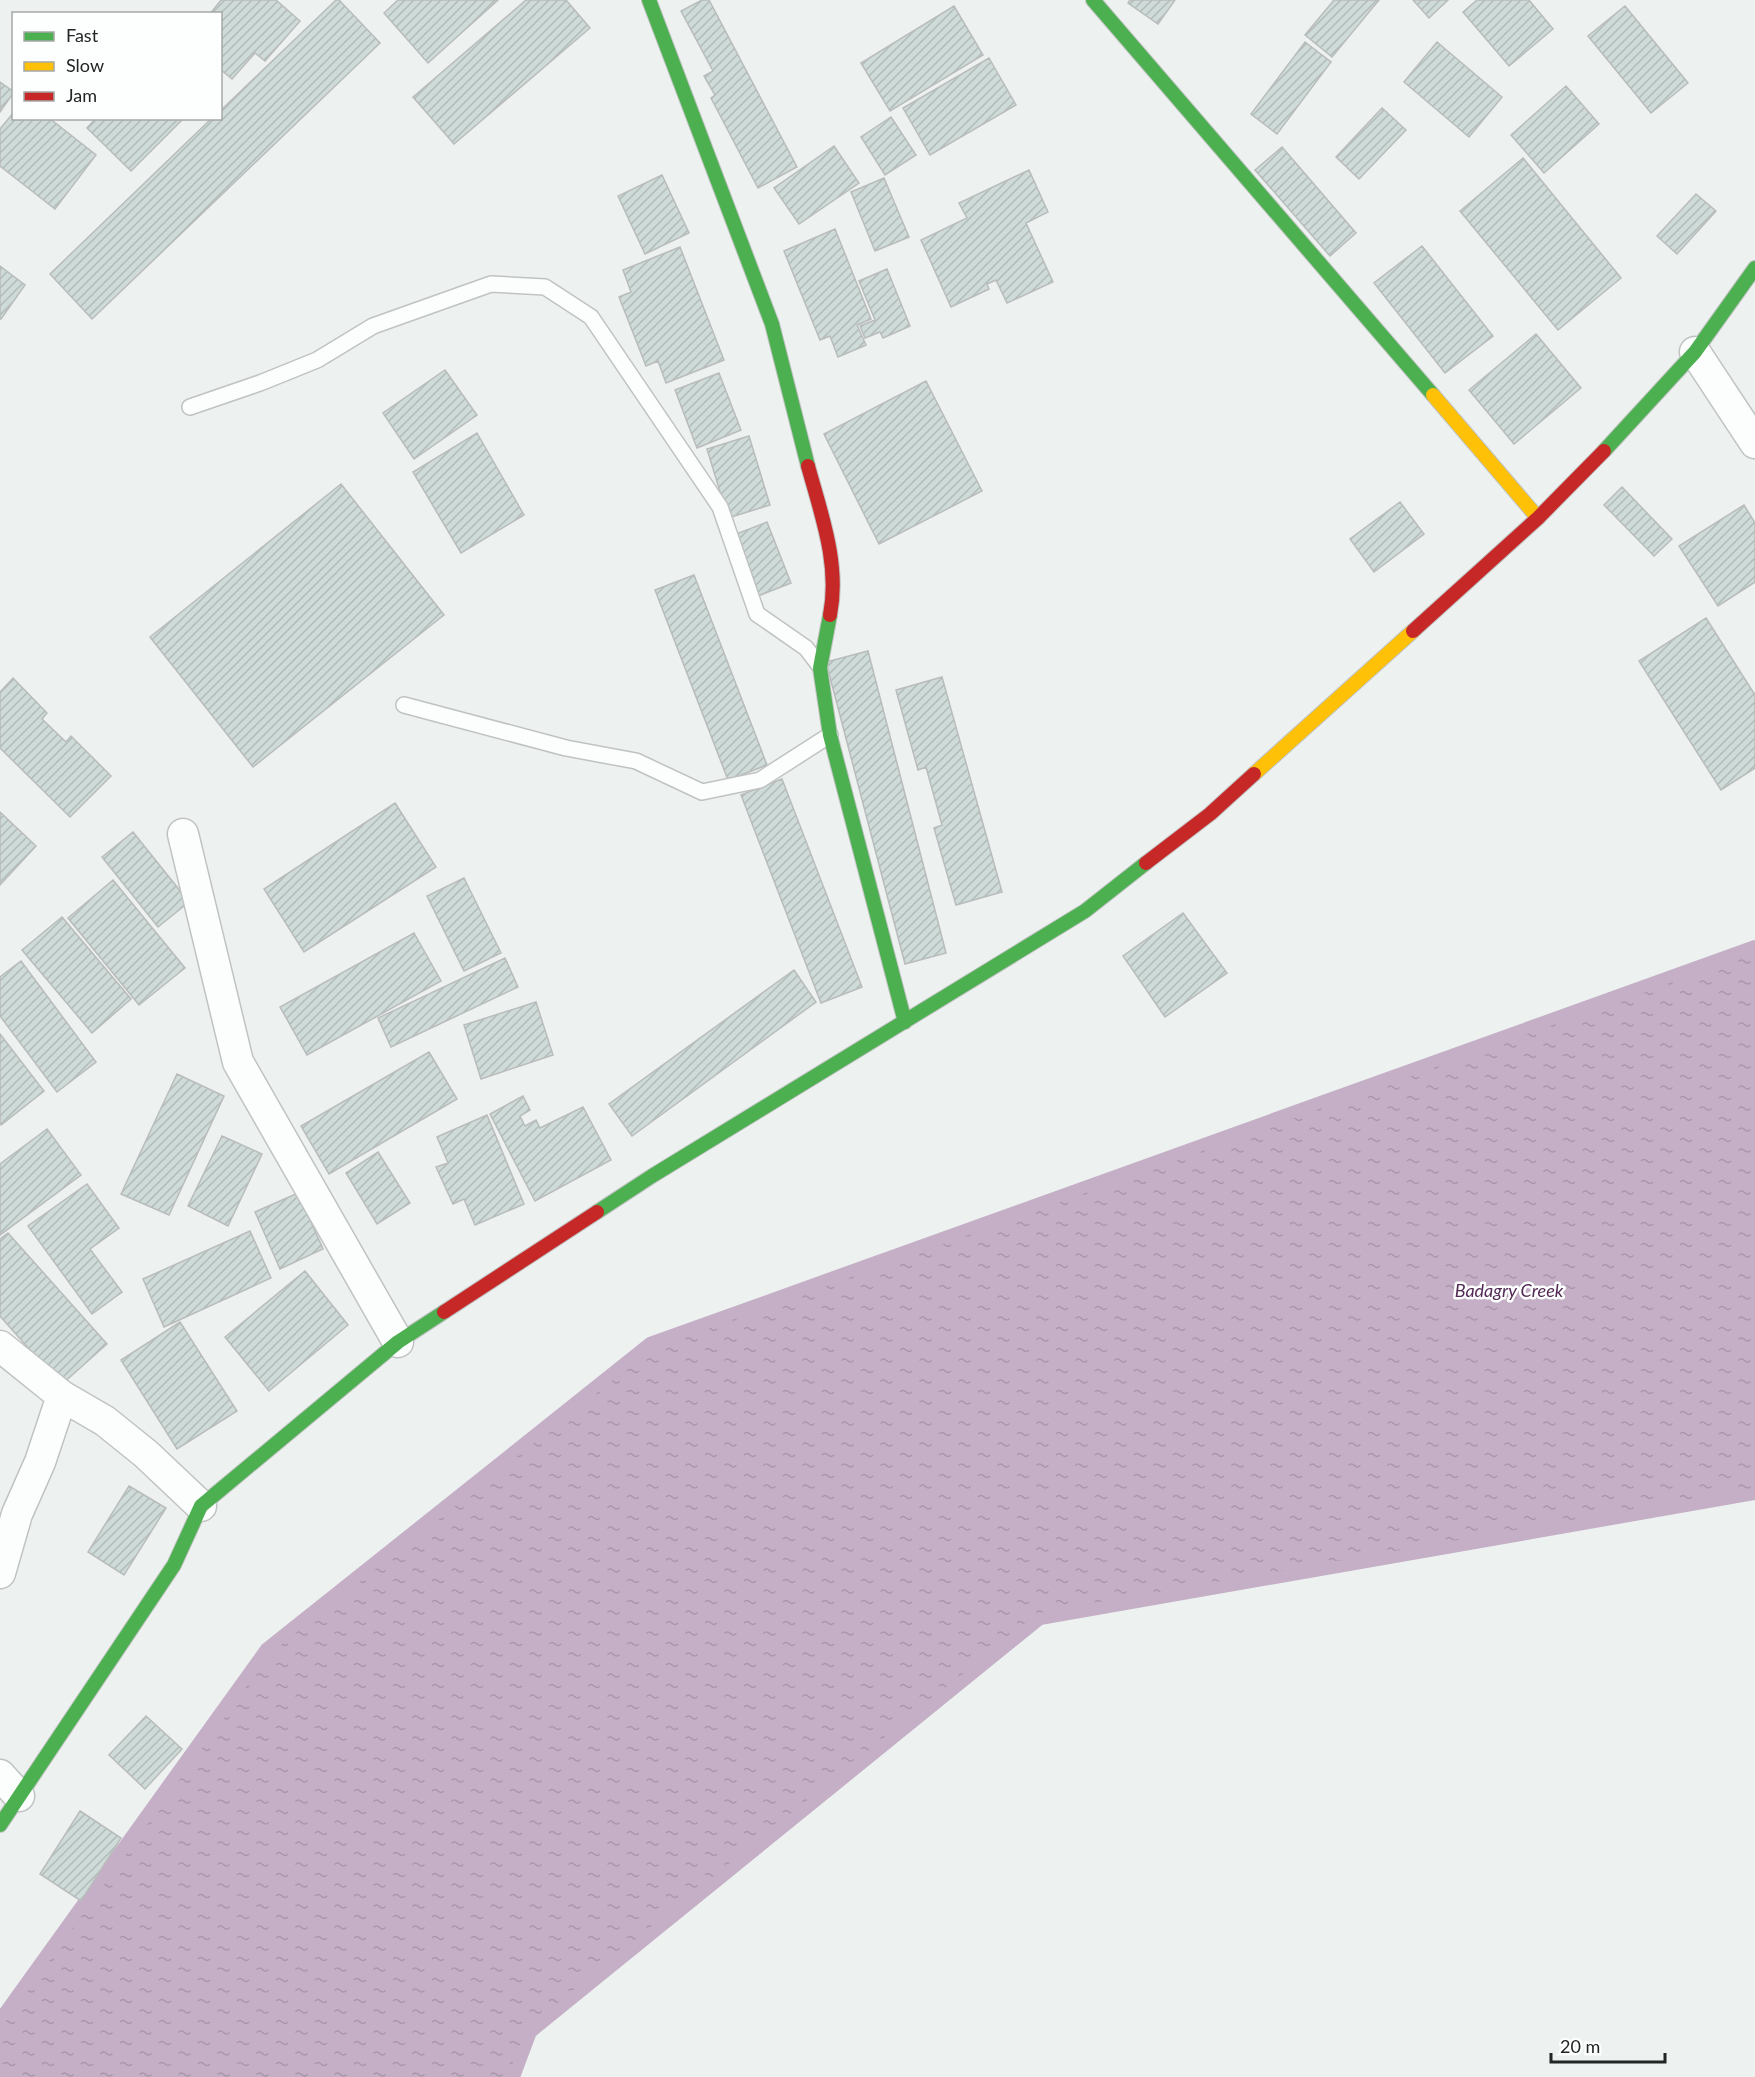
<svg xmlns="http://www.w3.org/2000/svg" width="1755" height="2077" font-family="Lato,sans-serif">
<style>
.water{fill:url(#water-ripples)}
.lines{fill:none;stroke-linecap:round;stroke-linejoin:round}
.stream{stroke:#c4afc6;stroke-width:12}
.building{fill:url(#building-hatch);stroke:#b9bcbb;stroke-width:1.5}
.lane-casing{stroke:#c0c3c2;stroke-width:18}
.street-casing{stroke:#c0c3c2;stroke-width:33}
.fast-casing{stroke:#c0c3c2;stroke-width:16}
.slow-casing{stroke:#c0c3c2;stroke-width:16}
.jam-casing{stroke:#c0c3c2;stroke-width:16}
.lane{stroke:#fcfdfd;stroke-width:15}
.street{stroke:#fcfdfd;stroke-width:30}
.fast{stroke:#4caf50;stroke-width:14}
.slow{stroke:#ffc107;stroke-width:14}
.jam{stroke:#c62828;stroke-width:14}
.labels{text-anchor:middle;stroke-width:5;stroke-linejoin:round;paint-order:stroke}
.water-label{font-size:18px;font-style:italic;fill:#532955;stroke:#fcfffe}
</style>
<defs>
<pattern id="water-ripples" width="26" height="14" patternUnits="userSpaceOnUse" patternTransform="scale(1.5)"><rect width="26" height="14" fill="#c4afc6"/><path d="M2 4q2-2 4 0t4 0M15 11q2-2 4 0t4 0" fill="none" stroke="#a896aa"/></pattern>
<pattern id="building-hatch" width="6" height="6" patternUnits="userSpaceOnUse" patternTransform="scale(1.5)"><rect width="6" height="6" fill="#cedbd9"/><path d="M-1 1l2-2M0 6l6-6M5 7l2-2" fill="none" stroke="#b1bcba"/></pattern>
</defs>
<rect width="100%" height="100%" fill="#edf1f0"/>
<path class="water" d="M1755 946V1494L1040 1619 531 2032 514 2077H0V2019L266 1649 650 1343Z"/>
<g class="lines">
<path class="stream" d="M0 2019 266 1649 650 1343 1755 946
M514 2077 531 2032 1040 1619 1755 1494"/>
</g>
<path class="building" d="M221 0H276L300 21 265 61 255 53 232 79 220 69V14H210Z
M336 0H339L380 43 92 319 50 274 212 118H220V111Z
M398 0H498L428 63 384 13Z
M526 0H566L590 28 454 144 413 97Z
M702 0H709L797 167 758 188 711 98 715 95 704 76 713 71 681 11Z
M1130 0H1175L1158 24 1128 3Z
M1334 0H1379L1332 57 1305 35Z
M1413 0H1448L1429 18Z
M1477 0H1529L1553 29 1509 66 1463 12Z
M954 6 983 55 890 111 861 63Z
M1625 6 1688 83 1651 113 1588 36Z
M1305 42 1331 62 1277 134 1251 114Z
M1437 42 1502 97 1469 137 1404 82Z
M989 58 1016 105 930 155 903 108Z
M0 82 14 92 0 112Z
M1566 86 1599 124 1544 173 1511 135Z
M1382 108 1406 130 1359 179 1336 157Z
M14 112V118H49L96 155 55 209 0 166V129Z
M891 117 916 155 885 175 861 137Z
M96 118H184L131 171 87 128Z
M834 146 859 183 799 224 774 188Z
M1282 147 1356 233 1330 256 1255 170Z
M1523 158 1621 278 1558 330 1460 211Z
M1029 170 1048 212 1026 223 1053 282 1007 303 996 280 987 284 989 289 951 307 921 240 967 218 959 203Z
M662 175 689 233 645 254 618 196Z
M884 178 909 237 875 251 851 192Z
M1696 194 1716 211 1677 254 1657 236Z
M835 229 871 319 857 325 866 345 838 357 830 336 820 340 784 251Z
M1422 246 1493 336 1445 373 1374 283Z
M680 247 724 360 666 383 658 361 646 366 619 297 631 292 623 270Z
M0 266 25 285 1 319H0Z
M887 269 910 326 883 338 880 332 865 338 860 326 875 320 859 281Z
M1536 334 1581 388 1514 444 1469 390Z
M445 370 477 415 414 459 383 413Z
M719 373 741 430 697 448 675 390Z
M926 381 982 491 879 544 824 434Z
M477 433 524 515 461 553 413 472Z
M749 436 770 505 728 518 707 449Z
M341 484 444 615 253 767 150 637Z
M1622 487 1672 539 1654 556 1604 505Z
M1400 502 1424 534 1374 572 1350 539Z
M1744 505 1755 523V582L1718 606 1679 546Z
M767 522 791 583 758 596 734 535Z
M694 575 767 765 728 780 655 590Z
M1706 618 1755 695V768L1721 790 1639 661Z
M868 651 946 953 905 964 826 662Z
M942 677 1002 892 956 905 934 828 942 825 926 767 918 770 896 690Z
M13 678 47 713 42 719 66 742 71 736 111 776 70 817 0 748V692Z
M782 779 862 987 821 1003 741 795Z
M395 803 436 867 304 952 264 889Z
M0 812 36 846 0 885Z
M133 832 189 902 158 927 102 857Z
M464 878 501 953 464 971 427 896Z
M113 880 185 968 139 1005 68 918Z
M1183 913 1227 973 1165 1017 1123 956Z
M62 917 131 999 92 1033 22 950Z
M414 933 441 981 307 1055 280 1007Z
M505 958 518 987 391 1047 378 1018Z
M21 961 96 1062 57 1092 0 1016V977Z
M794 970 816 1002 632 1136 609 1104Z
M536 1002 553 1055 481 1079 464 1025Z
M0 1034 44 1091 1 1125 0 1124Z
M429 1052 457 1099 329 1174 301 1126Z
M177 1074 224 1096 169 1215 121 1194Z
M523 1096 530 1110 520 1116 525 1126 536 1120 540 1128 583 1107 611 1160 535 1201 490 1114Z
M487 1115 524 1204 475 1225 464 1199 453 1204 436 1167 448 1163 437 1137Z
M47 1129 81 1175 0 1235V1164Z
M222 1136 262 1154 228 1226 188 1206Z
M378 1152 410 1203 377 1224 346 1173Z
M87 1184 119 1228 90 1249 122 1292 92 1314 28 1226Z
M298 1193 323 1249 280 1269 255 1212Z
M250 1231 271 1278 164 1327 143 1279Z
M8 1233 107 1344 61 1385 0 1316V1239Z
M305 1271 348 1325 269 1391 225 1337Z
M180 1322 237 1411 177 1449 121 1360Z
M129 1486 166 1508 124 1575 88 1552Z
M146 1716 182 1749 145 1789 109 1755Z
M80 1811 121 1838 81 1901 40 1874Z"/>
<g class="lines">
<defs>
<path id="lane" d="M190 407 260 383 317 360 373 326 491 284 545 287 591 317 720 507 757 614 806 648 819 665
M404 705 566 748 636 761 702 792 760 780 830 735"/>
<path id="street" d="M1695 352 1755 443
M183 834 238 1062 398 1342
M0 1346 62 1396 105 1421 146 1454 201 1506
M0 1573 17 1514 40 1462 62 1396
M0 1775 19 1796"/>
<path id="fast" d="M649 0 772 324 808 466
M1093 0 1433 395
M1604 451 1695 352 1755 268
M830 615 820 668 830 735 905 1022
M597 1212 652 1176 1085 911 1146 863
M0 1825 174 1565 201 1506 398 1342 444 1312"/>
<path id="slow" d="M1433 395 1538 518
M1254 774 1413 631"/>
<path id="jam" d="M808 466C821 514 840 564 830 615
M1413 631 1538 518 1604 451
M1146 863 1210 814 1254 774
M444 1312 597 1212"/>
</defs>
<use href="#lane" class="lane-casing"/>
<use href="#street" class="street-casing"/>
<use href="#fast" class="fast-casing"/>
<use href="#slow" class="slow-casing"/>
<use href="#jam" class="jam-casing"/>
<use href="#lane" class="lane"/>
<use href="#street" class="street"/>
<use href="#fast" class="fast"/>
<use href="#slow" class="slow"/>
<use href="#jam" class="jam"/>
</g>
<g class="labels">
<g class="water-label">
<text x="1509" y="1297">Badagry Creek</text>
</g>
</g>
<rect x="12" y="12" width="210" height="108" fill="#fcfffe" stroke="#a5a8a7" stroke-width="1.5"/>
<rect x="24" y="32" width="30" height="9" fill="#4caf50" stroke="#a5a8a7" stroke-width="1.5"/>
<text x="66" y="42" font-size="18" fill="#222524">Fast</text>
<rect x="24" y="62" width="30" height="9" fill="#ffc107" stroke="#a5a8a7" stroke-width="1.5"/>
<text x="66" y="72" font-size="18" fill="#222524">Slow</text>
<rect x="24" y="92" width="30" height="9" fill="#c62828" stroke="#a5a8a7" stroke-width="1.5"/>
<text x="66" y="102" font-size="18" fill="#222524">Jam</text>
<path d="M1551 2053v9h114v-9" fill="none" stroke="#222524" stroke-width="3"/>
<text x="1560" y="2053" font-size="18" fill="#222524" stroke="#fcfffe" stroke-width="4.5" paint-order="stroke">20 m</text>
</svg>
